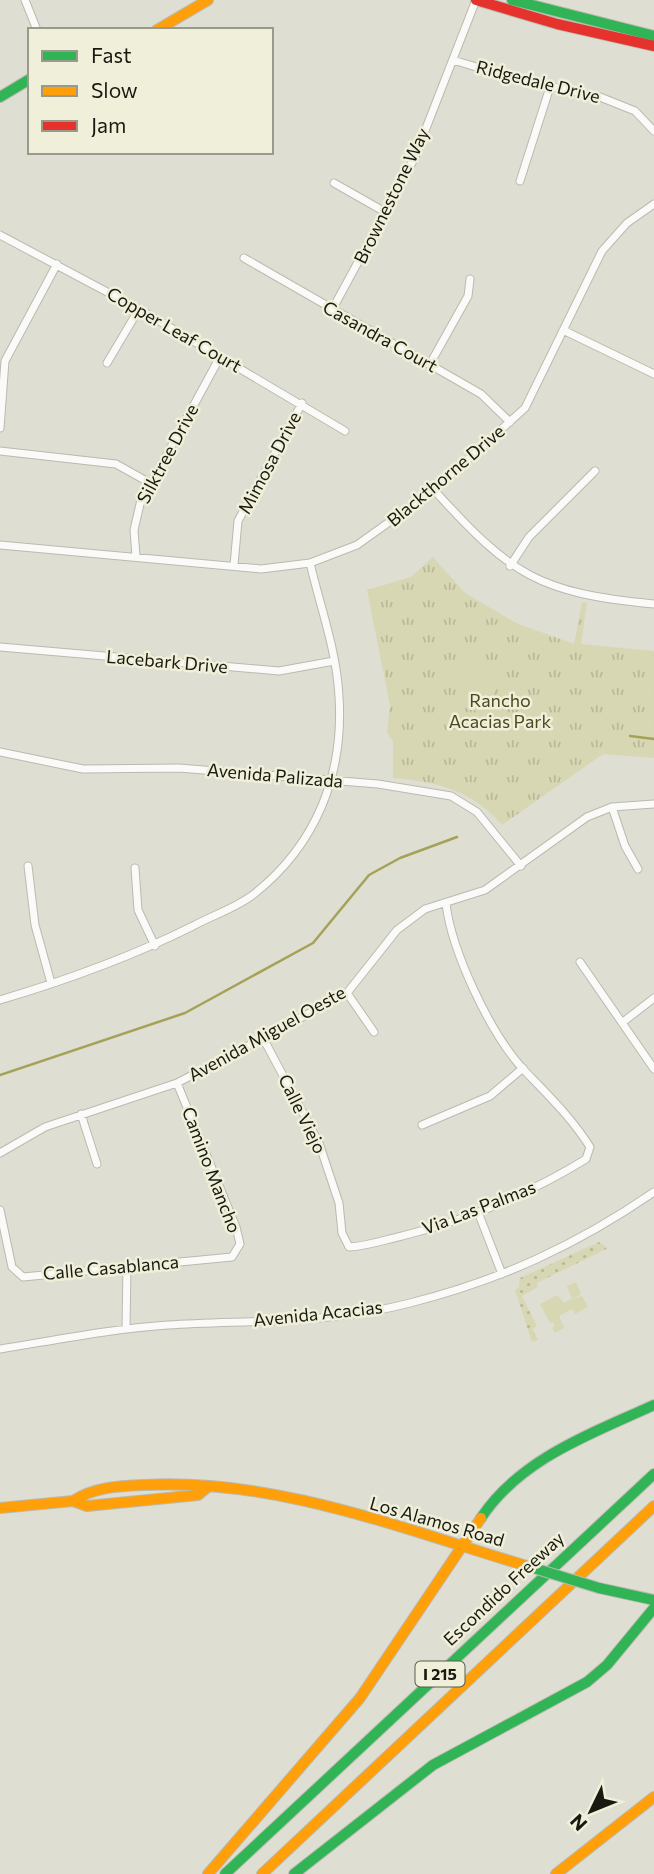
<svg xmlns="http://www.w3.org/2000/svg" width="654" height="1874" font-family="Commissioner,sans-serif">
<style>
.grass{fill:url(#grass-dots)}
.park{fill:url(#park-tufts)}
.pitch{fill:#d8d7b3}
.lines{fill:none;stroke-linecap:round;stroke-linejoin:round}
.stream{stroke:#a5a258;stroke-width:2.5}
.street-casing{stroke:#babab0;stroke-width:9}
.fast-casing{stroke:#babab0;stroke-width:12}
.slow-casing{stroke:#babab0;stroke-width:12}
.jam-casing{stroke:#babab0;stroke-width:12}
.street{stroke:#fafaf8;stroke-width:7}
.fast{stroke:#30b455;stroke-width:10}
.slow{stroke:#ff9f0a;stroke-width:10}
.jam{stroke:#e5322d;stroke-width:10}
.fast-bridge-casing{stroke:#babab0;stroke-width:12;stroke-linecap:butt}
.fast-bridge{stroke:#30b455;stroke-width:10}
.labels{text-anchor:middle;stroke-width:5;stroke-linejoin:round;paint-order:stroke}
.shield{fill:#f0f0da;stroke:#5a5a4d;stroke-width:2}
.shield-label{font-size:16px;font-weight:bold;fill:#191911}
.street-label{font-size:18px;fill:#191911;stroke:#f0f0da}
.park-label{font-size:18px;fill:#4a4920;stroke:#f0f0da}
</style>
<defs>
<pattern id="grass-dots" width="8" height="8" patternUnits="userSpaceOnUse" patternTransform="scale(1.75)"><rect width="8" height="8" fill="#d8d7b3"/><path d="M2 2h.1M6 6h.1" fill="none" stroke="#b9b899" stroke-width="1.8" stroke-linecap="round"/></pattern>
<pattern id="park-tufts" width="24" height="20" patternUnits="userSpaceOnUse" patternTransform="scale(1.75)"><rect width="24" height="20" fill="#d8d7b3"/><path d="M3 7l-1-3M5 7V3M7 7l1-3M15 17l-1-3M17 17v-4M19 17l1-3" fill="none" stroke="#b9b899"/></pattern>
</defs>
<rect width="100%" height="100%" fill="#deded2"/>
<path class="grass" d="M599 1242 608 1248 537 1283 538 1287 522 1296 537 1326 532 1329 538 1340 532 1342 515 1290 519 1288 520 1278Z"/>
<path class="park" d="M433 557 465 593 516 623 574 644 582 602 587 603 581 644 654 651V758L603 754 502 825C472 790 438 782 393 778V741L387 733 390 705 367 590 411 577Z"/>
<path class="pitch" d="M468 668 495 680C499 705 476 722 457 701L463 671Z
M576 1282 581 1294 573 1299 582 1296 588 1307 575 1314 572 1309 559 1316 564 1328 555 1333 552 1328 555 1326 553 1322 550 1323 540 1304 557 1295 564 1303 572 1299 567 1286Z"/>
<g class="lines">
<path class="stream" d="M630 736 654 739
M0 1075 185 1013 313 943 369 875 400 858 457 837"/>
<defs>
<path id="street" d="M25 0 37 30
M453 60 516 79 600 97 635 111 654 131
M520 181 550 87
M334 183 385 212
M0 235 139 309 345 431
M244 258 481 394 510 422
M332 310 414 159 476 0
M563 330 654 374
M107 363 139 309
M430 364 468 296 470 279
M0 428 5 361 57 264
M0 451 116 464 150 483
M434 490C511 575 538 593 654 604
M0 545 261 569 310 563 357 545 434 490 525 408 602 251 627 223 654 204
M136 556 134 530 140 504 220 357
M234 565 238 521 302 403
M510 566 529 537 595 471
M0 647 279 671 334 661
M0 752 83 769 179 768 378 784 451 796 477 812 521 866
M612 807 625 846 638 869
M28 866 35 925 51 983
M135 868 138 910 155 946
M580 962 654 1069
M347 993 374 1032
M0 1000C67 980 131 957 193 926 213 915 236 908 254 894 316 845 344 775 339 697 337 652 320 606 310 563
M623 1022 654 998
M263 1038 319 1143 339 1203 342 1233 349 1247C368 1246 384 1240 402 1236 467 1220 529 1194 586 1159L590 1147C571 1117 547 1094 523 1069 490 1033 452 952 446 904
M81 1114 97 1164
M422 1125 490 1096 523 1068
M0 1153 45 1127 177 1083 263 1038 347 993 397 930 425 909 485 890 587 817 612 807 654 804
M0 1210 12 1267 23 1277 232 1257 240 1244 236 1227 177 1083
M478 1212 502 1274
M126 1328 127 1266
M0 1349C56 1340 111 1329 168 1325 248 1320 331 1324 410 1303 501 1280 577 1245 654 1192"/>
<path id="fast" d="M512 0 654 36
M0 97 30 79
M481 1518C521 1458 591 1434 654 1405
M599 1588 654 1600
M225 1874 654 1474
M294 1874 433 1765 587 1682 607 1665 654 1608"/>
<path id="slow" d="M157 30 208 0
M73 1501C94 1487 119 1486 144 1485 277 1478 402 1529 527 1566
M0 1508 73 1501 87 1506 198 1495 209 1486
M208 1874 360 1698 481 1518
M262 1874 654 1506
M556 1874 654 1797"/>
<path id="jam" d="M476 0 557 24 654 46"/>
</defs>
<use href="#street" class="street-casing"/>
<use href="#fast" class="fast-casing"/>
<use href="#slow" class="slow-casing"/>
<use href="#jam" class="jam-casing"/>
<use href="#street" class="street"/>
<use href="#fast" class="fast"/>
<use href="#slow" class="slow"/>
<use href="#jam" class="jam"/>
<defs>
<path id="fast-bridge" d="M527 1566 599 1588"/>
</defs>
<use href="#fast-bridge" class="fast-bridge-casing"/>
<use href="#fast-bridge" class="fast-bridge"/>
</g>
<g class="labels">
<rect class="shield" x="415.5" y="1661.5" width="49" height="25" rx="5"/>
<g class="shield-label">
<text x="440" y="1680">I 215</text>
</g>
<g class="street-label">
<text transform="translate(538 82) rotate(14)" y="6">Ridgedale Drive</text>
<text transform="translate(392 196) rotate(-64)" y="6">Brownestone Way</text>
<text transform="translate(174 330) rotate(30)" y="6">Copper Leaf Court</text>
<text transform="translate(380 337) rotate(29)" y="6">Casandra Court</text>
<text transform="translate(168 454) rotate(-62)" y="6">Silktree Drive</text>
<text transform="translate(270 463) rotate(-62)" y="6">Mimosa Drive</text>
<text transform="translate(446 476) rotate(-40)" y="6">Blackthorne Drive</text>
<text transform="translate(167 662) rotate(5)" y="6">Lacebark Drive</text>
<text transform="translate(275 776) rotate(5)" y="6">Avenida Palizada</text>
<text transform="translate(267 1034) rotate(-29)" y="6">Avenida Miguel Oeste</text>
<text transform="translate(302 1114) rotate(64)" y="6">Calle Viejo</text>
<text transform="translate(211 1170) rotate(69)" y="6">Camino Mancho</text>
<text transform="translate(479 1208) rotate(-21)" y="6">Via Las Palmas</text>
<text transform="translate(111 1268) rotate(-5)" y="6">Calle Casablanca</text>
<text transform="translate(318 1314) rotate(-6)" y="6">Avenida Acacias</text>
<text transform="translate(437 1522) rotate(16)" y="6">Los Alamos Road</text>
<text transform="translate(504 1589) rotate(-43)" y="6">Escondido Freeway</text>
</g>
<g class="park-label">
<text x="500" y="707">Rancho<tspan x="500" dy="21">Acacias Park</tspan></text>
</g>
</g>
<rect x="28" y="28" width="245" height="126" fill="#f0f0da" stroke="#9a9a8a" stroke-width="2"/>
<rect x="42" y="51" width="35" height="10" fill="#30b455" stroke="#9a9a8a" stroke-width="2"/>
<text x="91" y="63" font-size="21" fill="#191911">Fast</text>
<rect x="42" y="86" width="35" height="10" fill="#ff9f0a" stroke="#9a9a8a" stroke-width="2"/>
<text x="91" y="98" font-size="21" fill="#191911">Slow</text>
<rect x="42" y="121" width="35" height="10" fill="#e5322d" stroke="#9a9a8a" stroke-width="2"/>
<text x="91" y="133" font-size="21" fill="#191911">Jam</text>
<g transform="translate(591 1811) rotate(227)" stroke="#f0f0da" stroke-width="5" paint-order="stroke">
<path d="M0-5L12 26L0 18L-12 26Z" fill="#191911"/>
<text y="-10" font-size="19" font-weight="bold" text-anchor="middle" fill="#191911">N</text>
</g>
</svg>
